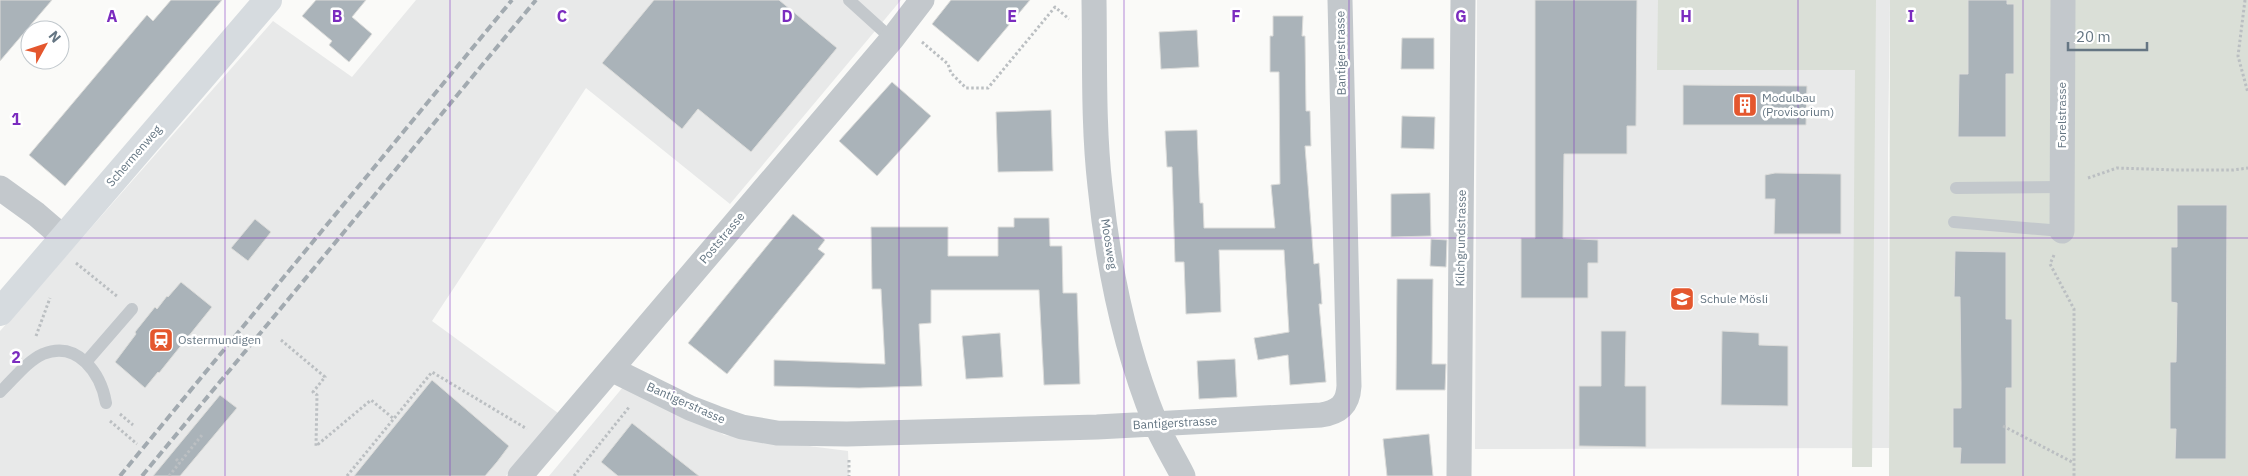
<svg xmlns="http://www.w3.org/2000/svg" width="2248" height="476" font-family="'IBM Plex Sans',sans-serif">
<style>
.built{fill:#e8e9e9}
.green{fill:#dadfd7}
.building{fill:#aab3b9;stroke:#dcdcda}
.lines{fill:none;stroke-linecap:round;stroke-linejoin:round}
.path{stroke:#bbbfc2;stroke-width:3;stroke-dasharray:2.5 2.5;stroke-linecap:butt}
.lane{stroke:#c3c8cc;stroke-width:12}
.street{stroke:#c3c8cc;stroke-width:25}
.secondary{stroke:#d6dbdf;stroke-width:28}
.rail{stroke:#a2aab0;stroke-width:4;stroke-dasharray:8 4;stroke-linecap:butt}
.grid{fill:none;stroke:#7b2cbf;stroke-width:1;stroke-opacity:0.55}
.labels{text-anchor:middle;stroke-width:5;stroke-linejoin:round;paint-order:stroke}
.street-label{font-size:12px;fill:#657683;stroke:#fff}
.poi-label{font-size:12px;fill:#657683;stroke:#fff;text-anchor:start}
.grid-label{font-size:16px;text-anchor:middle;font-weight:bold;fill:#7b2cbf;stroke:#fff;stroke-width:5;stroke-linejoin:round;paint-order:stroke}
</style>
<rect width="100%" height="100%" fill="#fafaf8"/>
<path class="built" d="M416 0H901L730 204 586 88 432 321 558 413 506 476H0V331L273 21 352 77Z
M1477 0H1890L1888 150 1889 448 1475 449Z
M633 375 724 435 848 451 849 476H549Z"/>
<path class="green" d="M1658 0H1876L1872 467H1852L1855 70H1657Z
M1890 0H2248V476H1889Z"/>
<path class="building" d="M0 0H52L0 61Z
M171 0H222L65 186 29 155 147 15 153 21Z
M316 0H366L352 17 372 34 349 62 329 45 332 41 302 16Z
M654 0H779L837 48 751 152 698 109 682 129 602 63Z
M951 0H1030L978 62 932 24Z
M1535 0H1637L1636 126H1627V154H1564L1563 238 1598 240V263H1588V298H1521V238H1535Z
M1968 0H2007V4H2014V74H2006V137H1958L1959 74H1968Z
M1273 16H1303L1302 36H1305L1306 111H1310L1311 146H1305L1314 264 1319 263 1322 304H1319L1326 382 1290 385 1288 355 1258 360 1254 338 1289 332 1284 250H1219L1221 312 1186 314 1184 262H1175L1172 167H1167L1165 131 1197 130 1200 203H1203L1204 228H1275L1271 185 1280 184 1279 72H1270V36H1273Z
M1197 30 1199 67 1161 69 1159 32Z
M1402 38H1434V69H1401Z
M892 82 931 116 877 176 839 141Z
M1683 85 1807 86 1806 125H1683Z
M1051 110 1053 171 998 172 996 112Z
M1402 116 1435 117 1434 149 1401 148Z
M1775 173 1841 174V234H1774L1775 199H1765V175Z
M1430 193 1431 236 1391 237V194Z
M2177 205H2227L2226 459H2175L2176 429H2170V362H2176L2177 303 2171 302V247H2177Z
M793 214 825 240 818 249 825 254 727 374 688 343Z
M1014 218H1049L1050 246H1062L1063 293H1077L1080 384 1044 385 1039 290H931V323L919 324 922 386 859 388 774 386V360L885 364 881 289H872L871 227H948V256H998V227H1014Z
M255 219 271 232 248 261 231 248Z
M1431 239 1447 240 1446 267 1430 266Z
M1955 251 2006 252V319H2012V388H2006V464H1960L1961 448H1953V408H1961V382L1960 297H1954Z
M1397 279H1433L1432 364H1446L1445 390H1396Z
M181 282 212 307 159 373 158 372 145 388 115 362 136 334 135 332 155 307 157 309 167 296 168 297Z
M1601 331H1626L1625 386H1646V447L1579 446V386H1601Z
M1722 331 1759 333V345L1788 346V406L1721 405Z
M1000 333 1003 377 966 379 962 336Z
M1235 359 1237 397 1199 399 1197 361Z
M432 380 509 446 497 462 485 476H354Z
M220 395 237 408 180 476H153Z
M632 423 699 476H618L601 462Z
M1429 434 1433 476H1387L1383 439Z"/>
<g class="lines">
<path class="path" d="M2245 0 2238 56 2248 93
M922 42 948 64 951 73 966 88H988L1055 7 1069 19
M2088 178 2117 168 2176 170H2233L2248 168
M2054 255 2050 264 2074 309V476
M76 263 118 297
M36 336 50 298
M281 340 325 377 313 392 317 395 316 446 371 400 394 419
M120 414 133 425
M110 421 137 444
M2003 426 2074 463
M176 459 180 463
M849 460V476
M169 476 202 435
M347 476 432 372 527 429
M574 476 630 406"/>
<path class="lane" d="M849 0 892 39
M1956 188 2062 187
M1954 222 2062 231
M86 362 132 309
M0 392C13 380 27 361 43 354 78 340 101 374 106 403"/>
<path class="street" d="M1094 0C1095 61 1093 125 1100 186 1108 266 1125 348 1155 422 1163 441 1174 458 1183 476
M0 188 36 214 64 238
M2062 231 2063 0
M611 369 690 408 716 418 742 427 777 433 847 434 1097 427 1321 415C1339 412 1348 405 1349 386L1340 0
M520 476 892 39 922 0
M1459 476 1463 0"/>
<path class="secondary" d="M0 312 268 0"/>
<path class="rail" d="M120 476 512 0
M142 476 536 0"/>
</g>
<path class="grid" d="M225 0V476M450 0V476M674 0V476M899 0V476M1124 0V476M1349 0V476M1574 0V476M1798 0V476M2023 0V476M0 238H2248"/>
<defs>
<symbol id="building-square" viewBox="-11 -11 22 22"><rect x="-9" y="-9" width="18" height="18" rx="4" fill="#e4572e" stroke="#fff"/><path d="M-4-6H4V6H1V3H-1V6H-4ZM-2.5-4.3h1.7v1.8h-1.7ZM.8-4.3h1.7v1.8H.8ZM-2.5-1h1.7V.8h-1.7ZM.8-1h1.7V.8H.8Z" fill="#fff"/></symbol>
<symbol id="school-square" viewBox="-11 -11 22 22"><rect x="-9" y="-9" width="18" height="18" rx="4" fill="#e4572e" stroke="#fff"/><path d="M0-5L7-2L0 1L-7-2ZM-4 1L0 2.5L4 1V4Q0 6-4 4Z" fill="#fff"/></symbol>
<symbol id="station-square" viewBox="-11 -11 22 22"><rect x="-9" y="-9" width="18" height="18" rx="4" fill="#e4572e" stroke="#fff"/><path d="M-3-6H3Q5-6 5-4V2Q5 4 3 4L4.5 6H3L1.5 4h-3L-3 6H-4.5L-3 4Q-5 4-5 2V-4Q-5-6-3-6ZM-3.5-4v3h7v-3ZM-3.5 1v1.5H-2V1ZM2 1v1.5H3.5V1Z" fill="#fff"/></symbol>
</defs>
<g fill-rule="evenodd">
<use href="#building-square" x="1731" y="91" width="28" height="28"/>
<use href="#school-square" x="1668" y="285" width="28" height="28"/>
<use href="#station-square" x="147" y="326" width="28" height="28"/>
</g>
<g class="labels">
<g class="street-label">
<text transform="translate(1341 53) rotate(-91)" y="4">Bantigerstrasse</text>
<text transform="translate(2062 115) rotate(-90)" y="4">Forelstrasse</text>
<text transform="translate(134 156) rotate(-49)" y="4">Schermenweg</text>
<text transform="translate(722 238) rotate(-50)" y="4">Poststrasse</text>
<text transform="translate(1461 238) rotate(-89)" y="4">Kilchgrundstrasse</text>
<text transform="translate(1109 244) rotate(81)" y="4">Moosweg</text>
<text transform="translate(686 403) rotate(24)" y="4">Bantigerstrasse</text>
<text transform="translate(1175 423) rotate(-3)" y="4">Bantigerstrasse</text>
</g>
<g class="poi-label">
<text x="1762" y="102">Modulbau<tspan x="1762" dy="14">(Provisorium)</tspan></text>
<text x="1700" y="303">Schule Mösli</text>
<text x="178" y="344">Ostermundigen</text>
</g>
</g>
<g class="grid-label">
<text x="112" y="22">A</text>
<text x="337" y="22">B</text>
<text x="562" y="22">C</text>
<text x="787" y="22">D</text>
<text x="1012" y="22">E</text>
<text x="1236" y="22">F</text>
<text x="1461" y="22">G</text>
<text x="1686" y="22">H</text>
<text x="1911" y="22">I</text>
<text x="16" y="125">1</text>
<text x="16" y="363">2</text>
</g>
<g transform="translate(45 45) rotate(50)"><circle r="24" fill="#ffffff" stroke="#c1c8cd"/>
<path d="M0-4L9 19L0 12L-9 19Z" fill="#e4572e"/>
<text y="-8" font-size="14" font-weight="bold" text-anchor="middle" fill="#657683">N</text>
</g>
<path d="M2068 42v8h79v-8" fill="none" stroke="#657683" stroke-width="2.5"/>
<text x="2076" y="42" font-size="15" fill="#657683" stroke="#ffffff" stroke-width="4" paint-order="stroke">20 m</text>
</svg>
